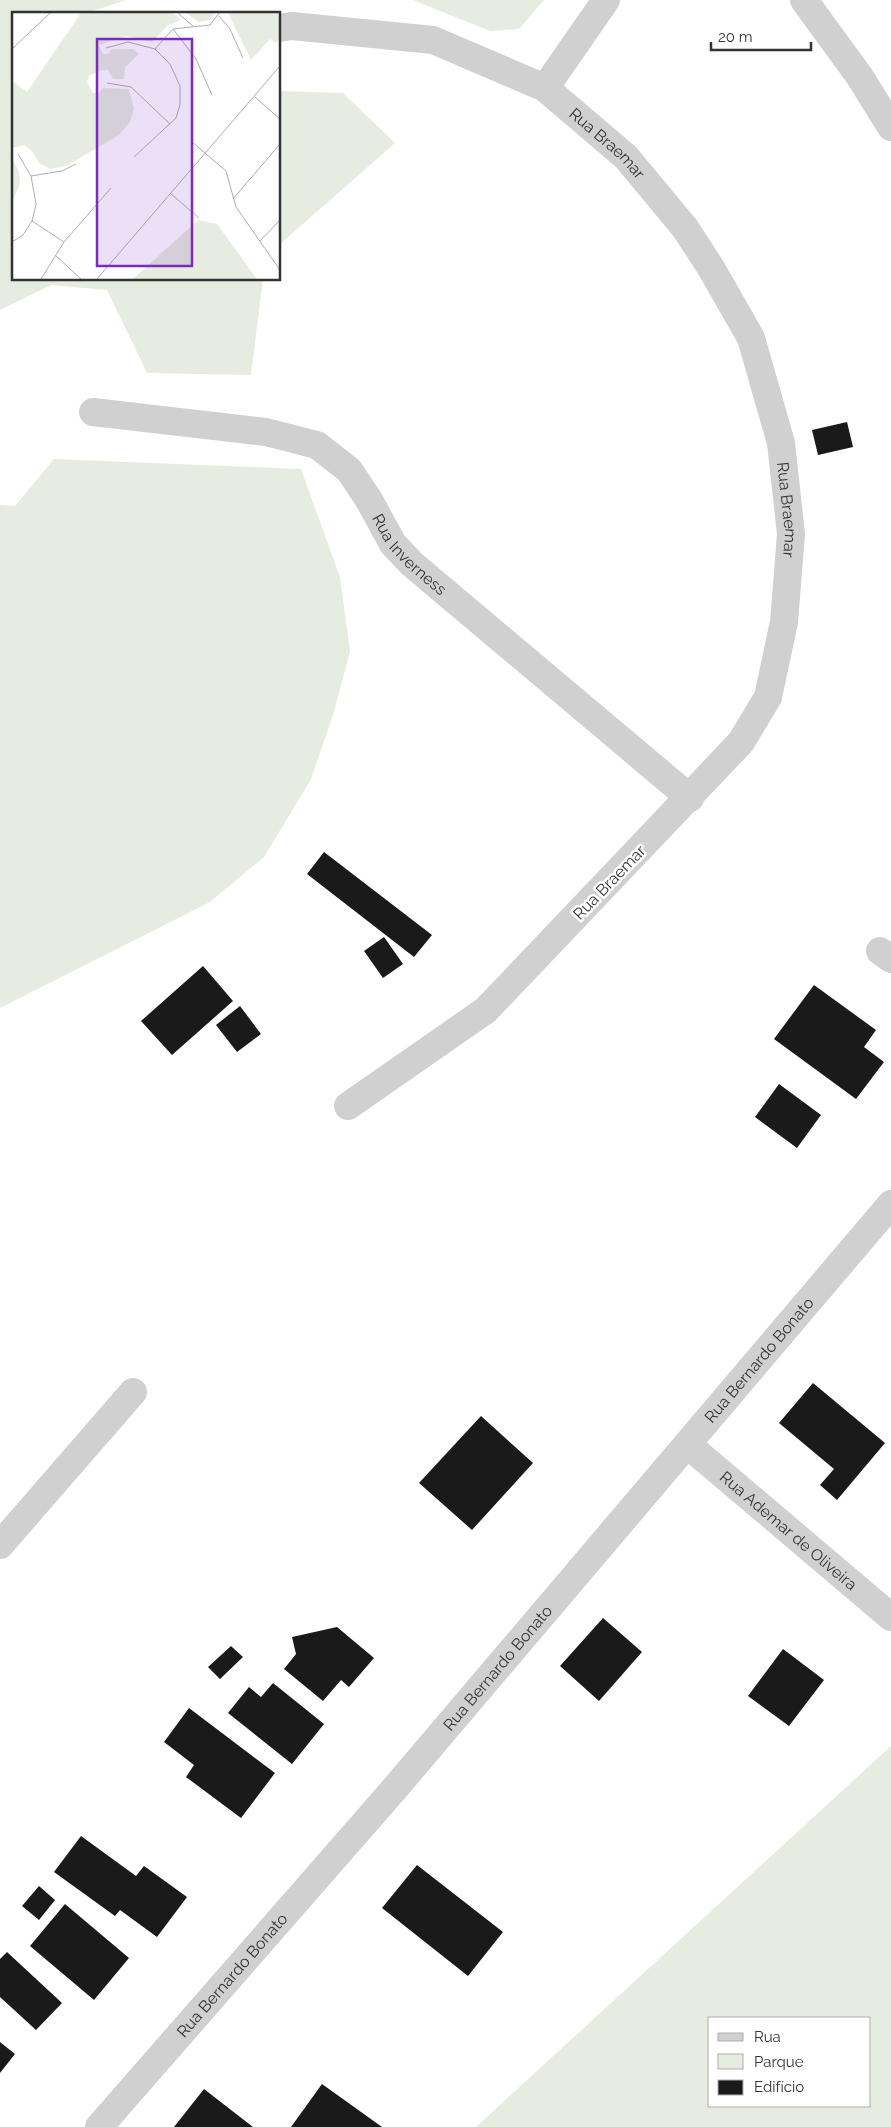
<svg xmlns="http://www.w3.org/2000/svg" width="891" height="2127" font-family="Raleway,sans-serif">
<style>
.green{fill:#e6ecdf;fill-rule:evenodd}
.building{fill:#1a1a1a}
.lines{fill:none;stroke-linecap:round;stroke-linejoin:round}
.minor{stroke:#d0d0d0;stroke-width:28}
.labels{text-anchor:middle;stroke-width:5;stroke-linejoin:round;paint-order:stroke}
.street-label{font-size:16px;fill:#333;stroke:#fff}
.inset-road{fill:none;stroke:#adadad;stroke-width:1}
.view{fill:#7b2cbf;fill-opacity:0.15;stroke:#7b2cbf;stroke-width:2.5}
.inset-edge{fill:none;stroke:#333;stroke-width:2.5}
</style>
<rect width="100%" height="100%" fill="#fff"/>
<path class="green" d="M0 0H126L84 14H14V56L11 83 14 91V279H263L251 375 147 373 107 290 51 285 0 310Z
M413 0H544L519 29 490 31Z
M279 91 343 93 395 143 279 245Z
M54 459 301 469 340 577 350 652 333 715 311 779 264 857 210 902 0 1008V505L15 506Z
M891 1746V2127H476ZM710 2018H870V2106H710Z"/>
<path class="building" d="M847 422 853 447 818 455 812 430Z
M324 852 432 935 414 957 307 874Z
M384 937 403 964 383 978 364 951Z
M203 966 233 1001 172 1055 141 1021Z
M814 985 876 1030 864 1047 884 1062 856 1099 774 1039Z
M240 1006 261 1034 237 1052 216 1025Z
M779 1084 821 1115 797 1148 755 1117Z
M813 1383 885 1443 837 1500 820 1485 834 1469 779 1423Z
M481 1416 533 1463 472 1530 419 1483Z
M603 1618 642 1652 599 1701 560 1666Z
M337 1627 374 1658 349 1687 341 1680 323 1701 284 1669 296 1654 292 1637Z
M231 1646 243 1657 220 1679 208 1667Z
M783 1649 824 1680 789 1726 748 1696Z
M273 1683 324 1724 292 1764 228 1713 249 1687 261 1697Z
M189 1708 275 1773 241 1818 186 1777 194 1765 164 1742Z
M81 1836 136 1876 144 1866 187 1897 157 1937 120 1910 115 1916 54 1872Z
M417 1865 503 1932 468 1976 382 1908Z
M39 1886 55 1900 39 1920 22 1906Z
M65 1904 129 1958 94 2000 30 1946Z
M7 1952 62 2003 36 2030 0 1997V1959Z
M0 2042 15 2054 0 2073Z
M322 2084 382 2127H291Z
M204 2089 253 2127H174Z"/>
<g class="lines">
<g class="minor">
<path d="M804 0 860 77 891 127"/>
<path id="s1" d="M279 28 292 26 433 40 545 88 626 157 685 228 711 268 751 338 781 443 791 534 784 622 768 697 741 742 486 1010 348 1106"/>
<path d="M545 88 606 0"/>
<path id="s2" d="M93 412 266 432 317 445 349 470 369 500 393 544 412 564 690 798"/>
<path d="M880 951 891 959"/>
<path id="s3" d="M688 1445 891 1617"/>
<path d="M0 1545 133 1392"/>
<path id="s4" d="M99 2127 396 1787 891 1204"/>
</g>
</g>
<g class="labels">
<g class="street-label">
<text dy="6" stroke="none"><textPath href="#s1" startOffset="360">Rua Braemar</textPath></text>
<text dy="6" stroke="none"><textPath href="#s1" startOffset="780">Rua Braemar</textPath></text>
<text dy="6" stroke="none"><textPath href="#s2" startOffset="372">Rua Inverness</textPath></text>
<text transform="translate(609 882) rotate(-46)" y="6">Rua Braemar</text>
<text dy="6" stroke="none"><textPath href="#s4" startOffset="1012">Rua Bernardo Bonato</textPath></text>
<text dy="6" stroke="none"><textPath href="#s3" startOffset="132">Rua Ademar de Oliveira</textPath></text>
<text dy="6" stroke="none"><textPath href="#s4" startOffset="608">Rua Bernardo Bonato</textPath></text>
<text dy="6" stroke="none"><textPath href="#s4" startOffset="202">Rua Bernardo Bonato</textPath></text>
</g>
</g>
<g transform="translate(12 12)">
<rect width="268" height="268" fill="#fff"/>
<path d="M69 1H161L169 8 156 13 140 30 114 24 87 33 91 42H96L100 37H121L127 42 113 55 112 67H101L96 58H90L77 64 75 70 81 81H87L91 76 117 77 122 97 118 110 107 123 56 153 39 157 27 151 21 140 12 133 0 136V69L15 80ZM174 1H202L198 8 187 10ZM216 1H267V27L264 31 258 27 239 48ZM0 146 7 160 8 172 0 190ZM186 208 205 212 245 267H121Z" fill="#e6ecdf"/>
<path class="inset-road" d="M166 1 181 14M207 4 218 17 231 46M161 17 184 47 200 83M94 36 116 30 143 37 158 52 168 74V93L164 106 122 145M0 37 38 1M143 37 161 17 198 13 207 1M95 71 119 75 158 112M243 85 268 107M179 129 214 159 224 195 268 258M19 164 50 159 64 152M158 181 187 206M221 187 268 132M20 209 52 230M248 229 268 208M0 230 11 223 20 209 24 192 19 164 6 142M43 243 69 267M29 267 52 230 99 176M85 267 268 54"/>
<path class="view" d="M85 27H180V254H85Z"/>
<rect width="268" height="268" class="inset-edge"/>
</g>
<rect x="708" y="2017" width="162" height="90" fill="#ffffff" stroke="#adadad"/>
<rect x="718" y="2033" width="25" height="8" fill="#d0d0d0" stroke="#adadad"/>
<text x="754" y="2042" font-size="15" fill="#333333">Rua</text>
<rect x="718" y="2054" width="25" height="15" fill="#e6ecdf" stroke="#adadad"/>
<text x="754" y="2067" font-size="15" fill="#333333">Parque</text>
<rect x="718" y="2080" width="25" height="15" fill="#1a1a1a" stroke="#adadad"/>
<text x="754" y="2092" font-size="15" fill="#333333">Edifício</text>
<path d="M711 42v8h100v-8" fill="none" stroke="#333333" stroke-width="2.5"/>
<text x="718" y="42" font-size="15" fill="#333333" stroke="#ffffff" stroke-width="4" paint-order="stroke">20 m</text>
</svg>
